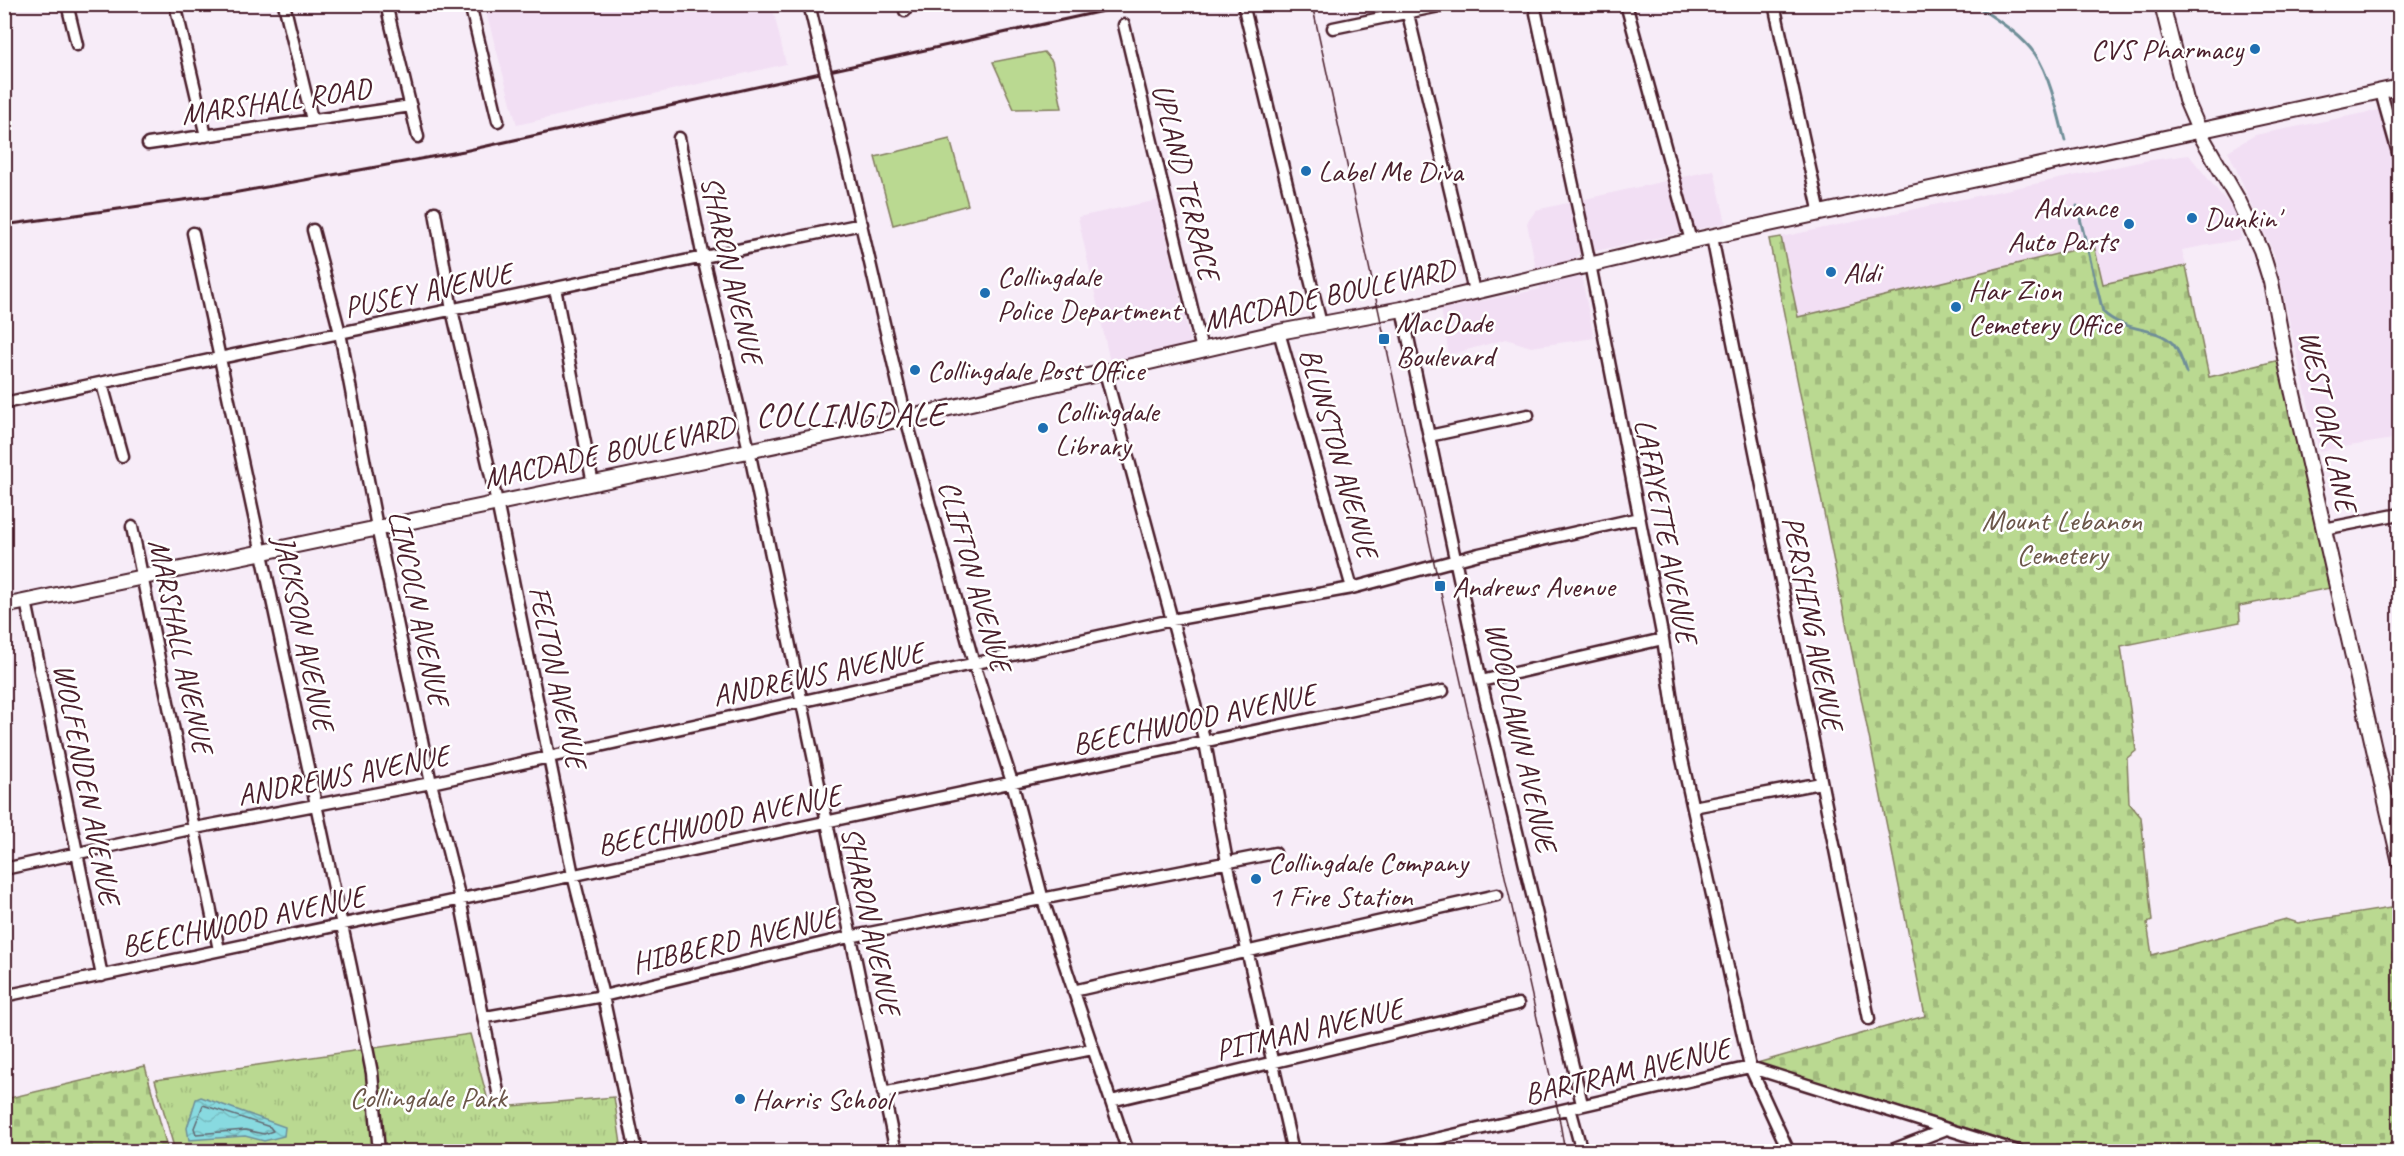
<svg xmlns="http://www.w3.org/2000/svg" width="2404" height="1156" font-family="Caveat,sans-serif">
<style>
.built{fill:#f2dff4}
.cemetery{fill:url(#cemetery-stones);stroke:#827c5e;stroke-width:1.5}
.park{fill:url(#park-tufts);stroke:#827c5e;stroke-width:1.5}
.pitch{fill:#bad991;stroke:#827c5e;stroke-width:1.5}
.water{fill:url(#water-waves);stroke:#6f8f98;stroke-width:1.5}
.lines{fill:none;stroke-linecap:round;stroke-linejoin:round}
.shore{stroke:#636a73;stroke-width:1.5}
.stream{stroke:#6f8f98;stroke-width:3}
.minor-casing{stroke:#4a1f2b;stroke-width:15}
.major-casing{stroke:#4a1f2b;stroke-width:18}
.minor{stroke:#fff;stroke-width:10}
.major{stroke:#fff;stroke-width:14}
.tram{stroke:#4a1f2b;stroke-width:1.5}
.rail{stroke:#4a1f2b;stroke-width:3}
.minor-bridge-casing{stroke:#4a1f2b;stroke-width:15;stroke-linecap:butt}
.minor-bridge{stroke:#fff;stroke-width:10}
.poi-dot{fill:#1f6fb2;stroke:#fff;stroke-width:2}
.labels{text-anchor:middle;stroke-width:5;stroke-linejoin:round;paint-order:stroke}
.poi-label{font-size:30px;fill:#4a1f2b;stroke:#fff;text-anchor:start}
.street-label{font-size:30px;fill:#4a1f2b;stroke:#fff}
.park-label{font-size:30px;fill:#6c574a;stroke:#fff}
.quarter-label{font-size:33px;letter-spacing:1.5px;fill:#4a1f2b;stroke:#fff}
</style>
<defs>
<pattern id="cemetery-stones" width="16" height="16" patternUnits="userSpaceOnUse" patternTransform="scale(1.5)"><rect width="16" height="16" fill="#bad991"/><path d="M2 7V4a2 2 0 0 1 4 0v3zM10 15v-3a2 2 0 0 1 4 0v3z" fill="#a1ba7d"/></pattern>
<pattern id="park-tufts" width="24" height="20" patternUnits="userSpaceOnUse" patternTransform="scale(1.5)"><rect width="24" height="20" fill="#bad991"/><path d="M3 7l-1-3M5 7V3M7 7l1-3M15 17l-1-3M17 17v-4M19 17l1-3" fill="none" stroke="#a1ba7d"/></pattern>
<pattern id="water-waves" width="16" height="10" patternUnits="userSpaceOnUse" patternTransform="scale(1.5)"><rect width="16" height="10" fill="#88dae0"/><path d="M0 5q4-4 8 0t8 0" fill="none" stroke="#77bbc0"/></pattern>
</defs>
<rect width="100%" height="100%" fill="#f7ecf8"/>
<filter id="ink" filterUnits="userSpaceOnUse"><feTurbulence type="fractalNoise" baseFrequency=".0167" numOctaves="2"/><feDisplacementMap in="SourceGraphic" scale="12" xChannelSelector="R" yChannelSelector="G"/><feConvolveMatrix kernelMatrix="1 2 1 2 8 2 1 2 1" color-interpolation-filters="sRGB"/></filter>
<g filter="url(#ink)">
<path class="built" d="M484 5H772L786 64 517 125Z
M2399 106V438L2319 451 2274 254 2228 151 2255 135Z
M2189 155 2234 211 2242 239 2182 250 2186 266 2103 284 2094 245 1797 317 1781 237 2144 161Z
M1714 170 1726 223 1577 255 1594 338 1531 347 1506 339 1449 355 1441 309 1540 289 1527 223 1536 210Z
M1158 200 1191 344 1110 362 1078 217Z"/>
<path class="cemetery" d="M1781 237 1798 317 2094 245 2103 284 2186 266 2209 377 2280 360 2330 588 2239 606 2240 622 2121 646 2136 751 2127 758 2129 803 2141 817 2152 921 2147 923 2152 955 2286 919 2298 923 2396 907 2400 923 2399 1151H2041L1757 1063 1925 1016 1769 239Z
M145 1066 168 1151H5V1099Z"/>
<path class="park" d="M470 1034 490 1108 614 1097 622 1151H175L155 1080Z"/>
<path class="pitch" d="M1044 52 1052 61 1062 108 1014 109 993 62Z
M950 139 968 205 893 225 875 157Z"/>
<path class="water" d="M201 1097 285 1127 284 1136 264 1141 245 1136 189 1140 187 1128 196 1099Z"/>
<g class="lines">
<path class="shore" d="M203 1105 270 1127 273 1131 264 1134 245 1130 196 1134 194 1128Z"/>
<path class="stream" d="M1974 4C1994 18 2020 33 2035 54 2049 73 2059 117 2065 141
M2077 206 2103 312C2125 333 2156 326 2172 343 2179 349 2183 364 2186 373"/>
<defs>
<path id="minor" d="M67 4 77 45
M175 4 206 136
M284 4 312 120
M386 4 418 137
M470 4 498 121
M809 4 821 54
M904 4 905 11
M1243 4 1321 324
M1534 4 1590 264 1663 639 1678 741 1750 1067 1789 1152
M1626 4 1691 241
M1774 4 1820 214
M1408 14 1474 291
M1124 25 1202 350
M1333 28 1449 4
M828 82 906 418 974 664 1012 782 1043 900 1128 1152
M2397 88 2400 100
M2381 92 2400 160
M679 138 703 258 749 450 896 1152
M148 144 411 106
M435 212 452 310 497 502 573 875 603 996 636 1152
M313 230 340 333 377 527 431 783 460 899 500 1102
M193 233 351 967 372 1073 379 1152
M1712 237 1869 1019
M555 288 593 484
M1402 309 1481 681 1582 1104
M1279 332 1352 588
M1105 372 1205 742 1227 862 1293 1152
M102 384 122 456
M4 403 862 224
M1429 436 1528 415
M132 527 219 950
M2324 529 2400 514
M26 601 102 976
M1481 681 1663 639
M2386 802 2400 800
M1693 807 1821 783
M4 869 195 828 431 783 1172 620 1352 588 1479 554 1639 518
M1073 991 1497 895
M4 996 1443 691
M486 1017 603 996 849 937 1275 853
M883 1093 1092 1049
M1111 1101 1518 1004
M1570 1108 1582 1152
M1379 1152 1750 1067 2020 1152
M1887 1152 1944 1130"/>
<path id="major" d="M2162 4 2186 100 2202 137 2239 202 2261 250 2271 282 2286 363 2400 863
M4 606 906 418 1279 332 1402 309 1691 241 2400 87"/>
</defs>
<use href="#minor" class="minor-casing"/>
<use href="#major" class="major-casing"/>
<use href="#minor" class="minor"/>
<use href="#major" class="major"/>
<path class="tram" d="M1312 4 1416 483 1558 1111 1565 1152"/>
<path class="rail" d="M4 225 233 193 464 151 1135 4"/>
<defs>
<path id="minor-bridge" d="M821 54 828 82"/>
</defs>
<use href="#minor-bridge" class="minor-bridge-casing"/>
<use href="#minor-bridge" class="minor-bridge"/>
</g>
</g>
<g class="poi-dot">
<circle cx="2255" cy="49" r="6"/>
<circle cx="1306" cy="171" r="6"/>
<circle cx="2192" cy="218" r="6"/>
<circle cx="2129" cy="224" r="6"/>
<circle cx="1831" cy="272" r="6"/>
<circle cx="985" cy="293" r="6"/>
<circle cx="1956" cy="307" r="6"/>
<rect x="1378" y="333" width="12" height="12" rx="3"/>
<circle cx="915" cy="370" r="6"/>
<circle cx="1043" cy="428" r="6"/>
<rect x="1434" y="580" width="12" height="12" rx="3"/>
<circle cx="1256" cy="879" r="6"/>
<circle cx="740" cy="1099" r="6"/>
</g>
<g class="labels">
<g class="poi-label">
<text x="2243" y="59" text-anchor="end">CVS Pharmacy</text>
<text x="1318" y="181">Label Me Diva</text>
<text x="2117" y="217" text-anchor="end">Advance<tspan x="2117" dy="34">Auto Parts</tspan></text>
<text x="2204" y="228">Dunkin'</text>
<text x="1843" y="282">Aldi</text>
<text x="997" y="286">Collingdale<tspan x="997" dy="34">Police Department</tspan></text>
<text x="1968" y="300">Har Zion<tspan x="1968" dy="34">Cemetery Office</tspan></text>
<text x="1396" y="332">MacDade<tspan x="1396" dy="34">Boulevard</tspan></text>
<text x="927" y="380">Collingdale Post Office</text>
<text x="1055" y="421">Collingdale<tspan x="1055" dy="34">Library</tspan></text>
<text x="1452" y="596">Andrews Avenue</text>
<text x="1268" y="872">Collingdale Company<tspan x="1268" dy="34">1 Fire Station</tspan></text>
<text x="752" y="1109">Harris School</text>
</g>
<g class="street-label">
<text transform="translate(276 101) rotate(-8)" y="10">MARSHALL ROAD</text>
<text transform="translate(1186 182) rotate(76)" y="10">UPLAND TERRACE</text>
<text transform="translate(732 270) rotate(77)" y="10">SHARON AVENUE</text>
<text transform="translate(428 290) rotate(-12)" y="10">PUSEY AVENUE</text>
<text transform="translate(1329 295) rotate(-12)" y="10">MACDADE BOULEVARD</text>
<text transform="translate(2328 421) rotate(78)" y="10">WEST OAK LANE</text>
<text transform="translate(609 452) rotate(-12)" y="10">MACDADE BOULEVARD</text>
<text transform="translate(1339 453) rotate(74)" y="10">BLUNSTON AVENUE</text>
<text transform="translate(1666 531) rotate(79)" y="10">LAFAYETTE AVENUE</text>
<text transform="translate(975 576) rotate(74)" y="10">CLIFTON AVENUE</text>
<text transform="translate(419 608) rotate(78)" y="10">LINCOLN AVENUE</text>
<text transform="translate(1813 623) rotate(79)" y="10">PERSHING AVENUE</text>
<text transform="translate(304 633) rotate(78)" y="10">JACKSON AVENUE</text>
<text transform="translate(181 646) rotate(78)" y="10">MARSHALL AVENUE</text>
<text transform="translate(818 674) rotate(-12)" y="10">ANDREWS AVENUE</text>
<text transform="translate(558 677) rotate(78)" y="10">FELTON AVENUE</text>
<text transform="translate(1194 719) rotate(-12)" y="10">BEECHWOOD AVENUE</text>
<text transform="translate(1521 737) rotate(77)" y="10">WOODLAWN AVENUE</text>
<text transform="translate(343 775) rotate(-11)" y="10">ANDREWS AVENUE</text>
<text transform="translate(87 784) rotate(79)" y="10">WOLFENDEN AVENUE</text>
<text transform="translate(719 820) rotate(-12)" y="10">BEECHWOOD AVENUE</text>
<text transform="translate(243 921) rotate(-12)" y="10">BEECHWOOD AVENUE</text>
<text transform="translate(871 921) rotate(78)" y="10">SHARON AVENUE</text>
<text transform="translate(734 940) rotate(-13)" y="10">HIBBERD AVENUE</text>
<text transform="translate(1309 1029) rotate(-13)" y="10">PITMAN AVENUE</text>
<text transform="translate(1627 1071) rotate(-13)" y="10">BARTRAM AVENUE</text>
</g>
<g class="park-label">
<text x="2062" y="530">Mount Lebanon<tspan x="2062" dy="34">Cemetery</tspan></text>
<text x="428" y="1107">Collingdale Park</text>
</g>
<g class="quarter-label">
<text x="851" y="426">COLLINGDALE</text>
</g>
</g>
<rect width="2404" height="1156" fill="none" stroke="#fff" stroke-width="24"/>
<rect x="12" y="12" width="2380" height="1132" fill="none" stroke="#4a1f2b" stroke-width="2" filter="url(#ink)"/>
</svg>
